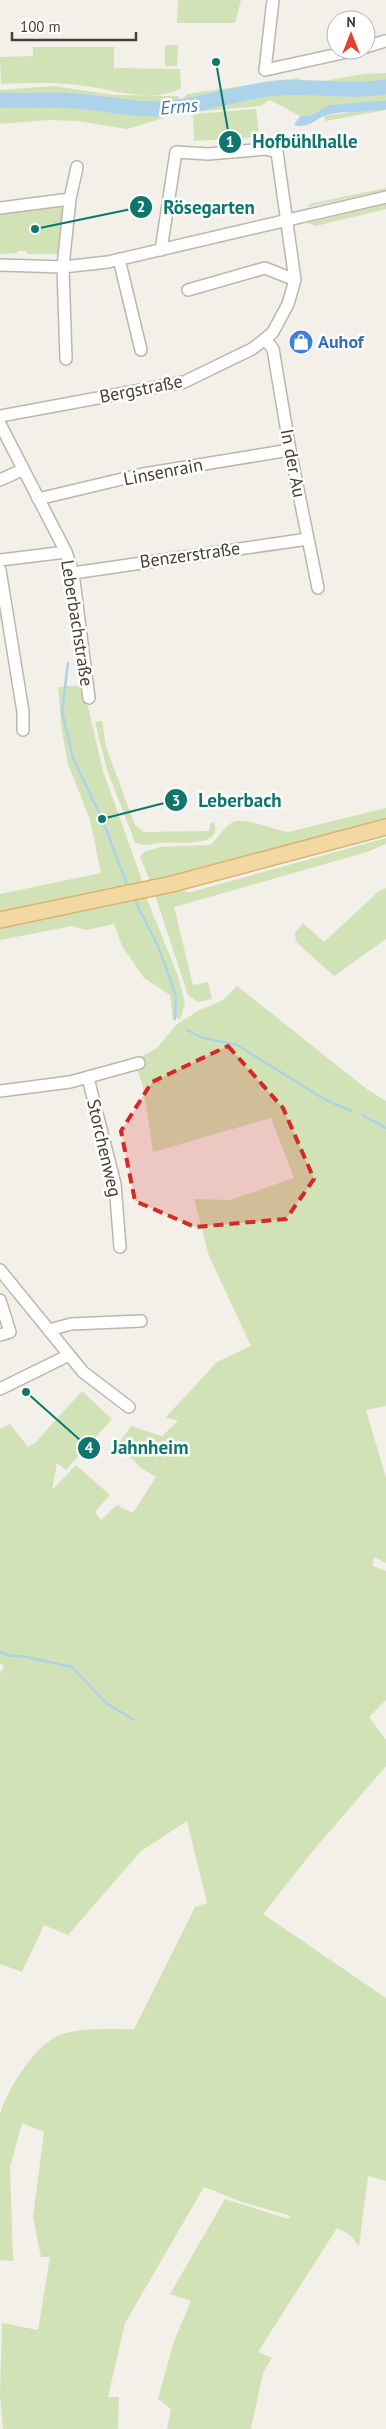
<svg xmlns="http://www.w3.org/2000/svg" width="386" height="2429" font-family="'PT Sans',sans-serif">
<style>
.green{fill:#d1e3b6}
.water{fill:#acd3e9}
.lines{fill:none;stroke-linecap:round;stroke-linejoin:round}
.stream{stroke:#acd3e9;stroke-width:2.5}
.canal{stroke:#acd3e9;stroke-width:9}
.river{stroke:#acd3e9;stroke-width:15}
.minor-casing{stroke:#bdb6ad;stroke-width:14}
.major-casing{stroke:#d8b472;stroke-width:18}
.minor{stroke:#fff;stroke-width:11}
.major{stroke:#f4d8a1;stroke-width:15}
.marked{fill:#d62828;fill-opacity:0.2;stroke:#d62828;stroke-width:4;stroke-dasharray:10 6;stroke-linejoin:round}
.labels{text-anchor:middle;stroke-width:5;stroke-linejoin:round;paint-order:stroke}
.shop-label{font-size:18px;font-weight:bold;fill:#366cbe;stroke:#fff;text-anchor:start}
.street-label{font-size:18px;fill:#464038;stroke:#fff}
.water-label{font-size:19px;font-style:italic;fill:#3a7aa0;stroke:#fff}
.leader{fill:none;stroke:#0f766e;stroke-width:2}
.callout-dot{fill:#0f766e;stroke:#fff;stroke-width:2}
.mark-label{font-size:15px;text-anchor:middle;font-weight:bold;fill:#fff}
.callout-label{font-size:19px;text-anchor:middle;font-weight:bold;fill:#0f766e;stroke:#fff;stroke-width:5;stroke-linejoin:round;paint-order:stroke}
</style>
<rect width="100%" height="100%" fill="#f3efe9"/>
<path class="green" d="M178 0H241L235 23H177Z
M165 45H178L177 66H165Z
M33 47H114V68L180 69 181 88C150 105 111 88 78 85 53 82 27 83 1 84L0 57 33 56Z
M386 73V110L325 121 324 116 359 111 360 104 329 105 310 116H300L270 100 261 106 183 113V99L187 94 298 78 302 81 313 83 364 74Z
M53 86 115 95 178 96 180 99V113L127 129 76 121 49 120 0 124V90Z
M256 109 259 137 194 141 193 114Z
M386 188V190L307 207 309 204Z
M386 204V209L316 226 307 223Z
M62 205 66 207 60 254H27V251H17V253L0 254V212Z
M83 685 103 771 143 883 0 912V894L101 873 90 820 68 764 62 732 58 687Z
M102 721 106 747 135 825 144 832 209 831 210 824 214 822C224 849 176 841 161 843 152 843 144 848 135 842L107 770 95 722Z
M386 808V820L271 852 150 881 140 857 144 852 160 847 210 845C219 838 223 827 233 822 246 817 273 830 288 832Z
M386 838V844L367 852 174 907 193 985 208 982 212 999 198 1002 188 995 155 895 173 890 191 892Z
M386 888V939L334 976 296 942 295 933 303 923 324 942 379 891Z
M146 897 178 976 185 1003 180 1020 176 1017 173 1021 170 995 144 978 122 946 114 924 86 930 72 926 0 940V924L103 905 104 908Z
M237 986 368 1090 386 1101V1406L366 1410 386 1478V1563L374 1557 373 1566 386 1571V1700L369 1717 386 1740V1766L312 1852 263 1914 386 1998V2181L368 2176 359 2246 350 2235 337 2228 258 2352 272 2358 263 2373 251 2429H167L171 2409 158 2399 174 2341 191 2301 170 2294 225 2199 288 2219 291 2216 242 2202 204 2187 125 2323 108 2397H119L118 2429H3L0 2396 2 2323 38 2330 50 2257H41L33 2217 44 2132 22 2123 10 2167 13 2261 0 2260V2115C5 2093 33 2049 54 2038 76 2026 110 2030 134 2029L195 1907 207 1903 187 1821 141 1851 68 1935 44 1925 22 1972 0 1964V1673L4 1666 0 1663V1429L10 1424 28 1447 35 1443 82 1391 112 1419 66 1470 57 1463 52 1490 76 1465 110 1495 95 1512 101 1520 117 1505 133 1513 156 1477 141 1468 118 1444 131 1426 162 1436 178 1421 166 1417 217 1362 251 1346 209 1256 194 1199 230 1200 294 1178 271 1118 153 1152 143 1086 134 1061 157 1048 177 1024 198 1011 223 1000Z"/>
<path class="water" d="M360 103 359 111C348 112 338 112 327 115 315 119 309 129 294 125L300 116H310L329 105Z"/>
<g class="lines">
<path class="stream" d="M68 663 62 711 73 758 102 819 128 887
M133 897 158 946 176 996 175 1019
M187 1030 203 1038 237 1045 324 1099 351 1111
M362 1115 386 1128
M0 1652 10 1656H22L72 1667 106 1703 134 1720"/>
<path class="canal" d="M349 108 386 105"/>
<path class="river" d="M0 100C25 101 51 99 76 101 104 103 131 110 160 109 199 107 237 92 276 88 313 85 350 93 386 87"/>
<defs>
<path id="minor" d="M273 0 265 70 357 50
M366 47 385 41
M70 199 77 167
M0 208 70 199 63 267 66 359
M119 259 141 350
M0 265 63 267 108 262 386 197
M188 290 265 268 295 280
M265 339 273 349 290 450 318 588
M0 416 184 382 252 349 265 339 273 332 288 304 295 280 277 152 266 149 208 154 176 152 161 250
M0 424 66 552 73 573 89 698
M0 480 22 470
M38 499 143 474 290 450
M0 560 66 552
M0 570 23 712V730
M73 573 308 539
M88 1078 115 1184 120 1247
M0 1091 70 1082 139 1063
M0 1270 83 1372 129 1407
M0 1300 10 1332 0 1335
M49 1330 71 1324 141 1321
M0 1389 69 1355"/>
<path id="major" d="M0 920 172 884 386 827"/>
</defs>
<use href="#minor" class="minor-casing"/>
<use href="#major" class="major-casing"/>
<use href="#minor" class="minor"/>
<use href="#major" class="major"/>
</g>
<path class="marked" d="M228 1046 283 1108 314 1179 286 1219 195 1227 135 1201 121 1131 152 1082Z"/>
<defs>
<symbol id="shop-disc" viewBox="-11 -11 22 22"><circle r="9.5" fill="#3f7fe0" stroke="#fff"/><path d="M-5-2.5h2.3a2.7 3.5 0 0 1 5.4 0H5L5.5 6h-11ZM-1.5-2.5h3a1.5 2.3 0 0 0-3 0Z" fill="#fff"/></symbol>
</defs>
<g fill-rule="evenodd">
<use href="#shop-disc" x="287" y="328" width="28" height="28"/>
</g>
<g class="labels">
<g class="shop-label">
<text x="318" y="348">Auhof</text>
</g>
<g class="street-label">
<text transform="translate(141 389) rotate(-11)" y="6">Bergstraße</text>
<text transform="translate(293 463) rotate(79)" y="6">In der Au</text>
<text transform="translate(163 472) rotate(-11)" y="6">Linsenrain</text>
<text transform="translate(190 555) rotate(-8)" y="6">Benzerstraße</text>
<text transform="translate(77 623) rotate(81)" y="6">Leberbachstraße</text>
<text transform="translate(104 1148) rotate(77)" y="6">Storchenweg</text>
</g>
<g class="water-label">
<text transform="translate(179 106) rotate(-5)" y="7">Erms</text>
</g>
</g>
<path class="leader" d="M216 62L230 142M35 229L141 207M102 819L176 800M26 1392L89 1448"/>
<g class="callout-dot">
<circle cx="216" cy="62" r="5"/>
<circle cx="35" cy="229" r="5"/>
<circle cx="102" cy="819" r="5"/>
<circle cx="26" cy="1392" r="5"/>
<circle cx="230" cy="142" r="12"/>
<circle cx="141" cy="207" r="12"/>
<circle cx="176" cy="800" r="12"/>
<circle cx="89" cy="1448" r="12"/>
</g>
<g class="mark-label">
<text x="230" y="147">1</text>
<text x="141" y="212">2</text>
<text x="176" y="806">3</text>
<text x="89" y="1453">4</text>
</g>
<g class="callout-label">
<text x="305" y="148">Hofbühlhalle</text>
<text x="209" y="214">Rösegarten</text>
<text x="240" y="807">Leberbach</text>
<text x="150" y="1454">Jahnheim</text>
</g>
<g transform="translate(351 35)"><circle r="24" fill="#ffffff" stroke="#b5b3af"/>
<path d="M0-4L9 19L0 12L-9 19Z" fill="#e4412f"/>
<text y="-8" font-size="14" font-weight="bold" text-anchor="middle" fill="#464038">N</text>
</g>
<path d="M12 32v8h124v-8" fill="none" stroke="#464038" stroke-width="2.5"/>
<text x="20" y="32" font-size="15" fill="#464038" stroke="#ffffff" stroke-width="4" paint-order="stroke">100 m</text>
</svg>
